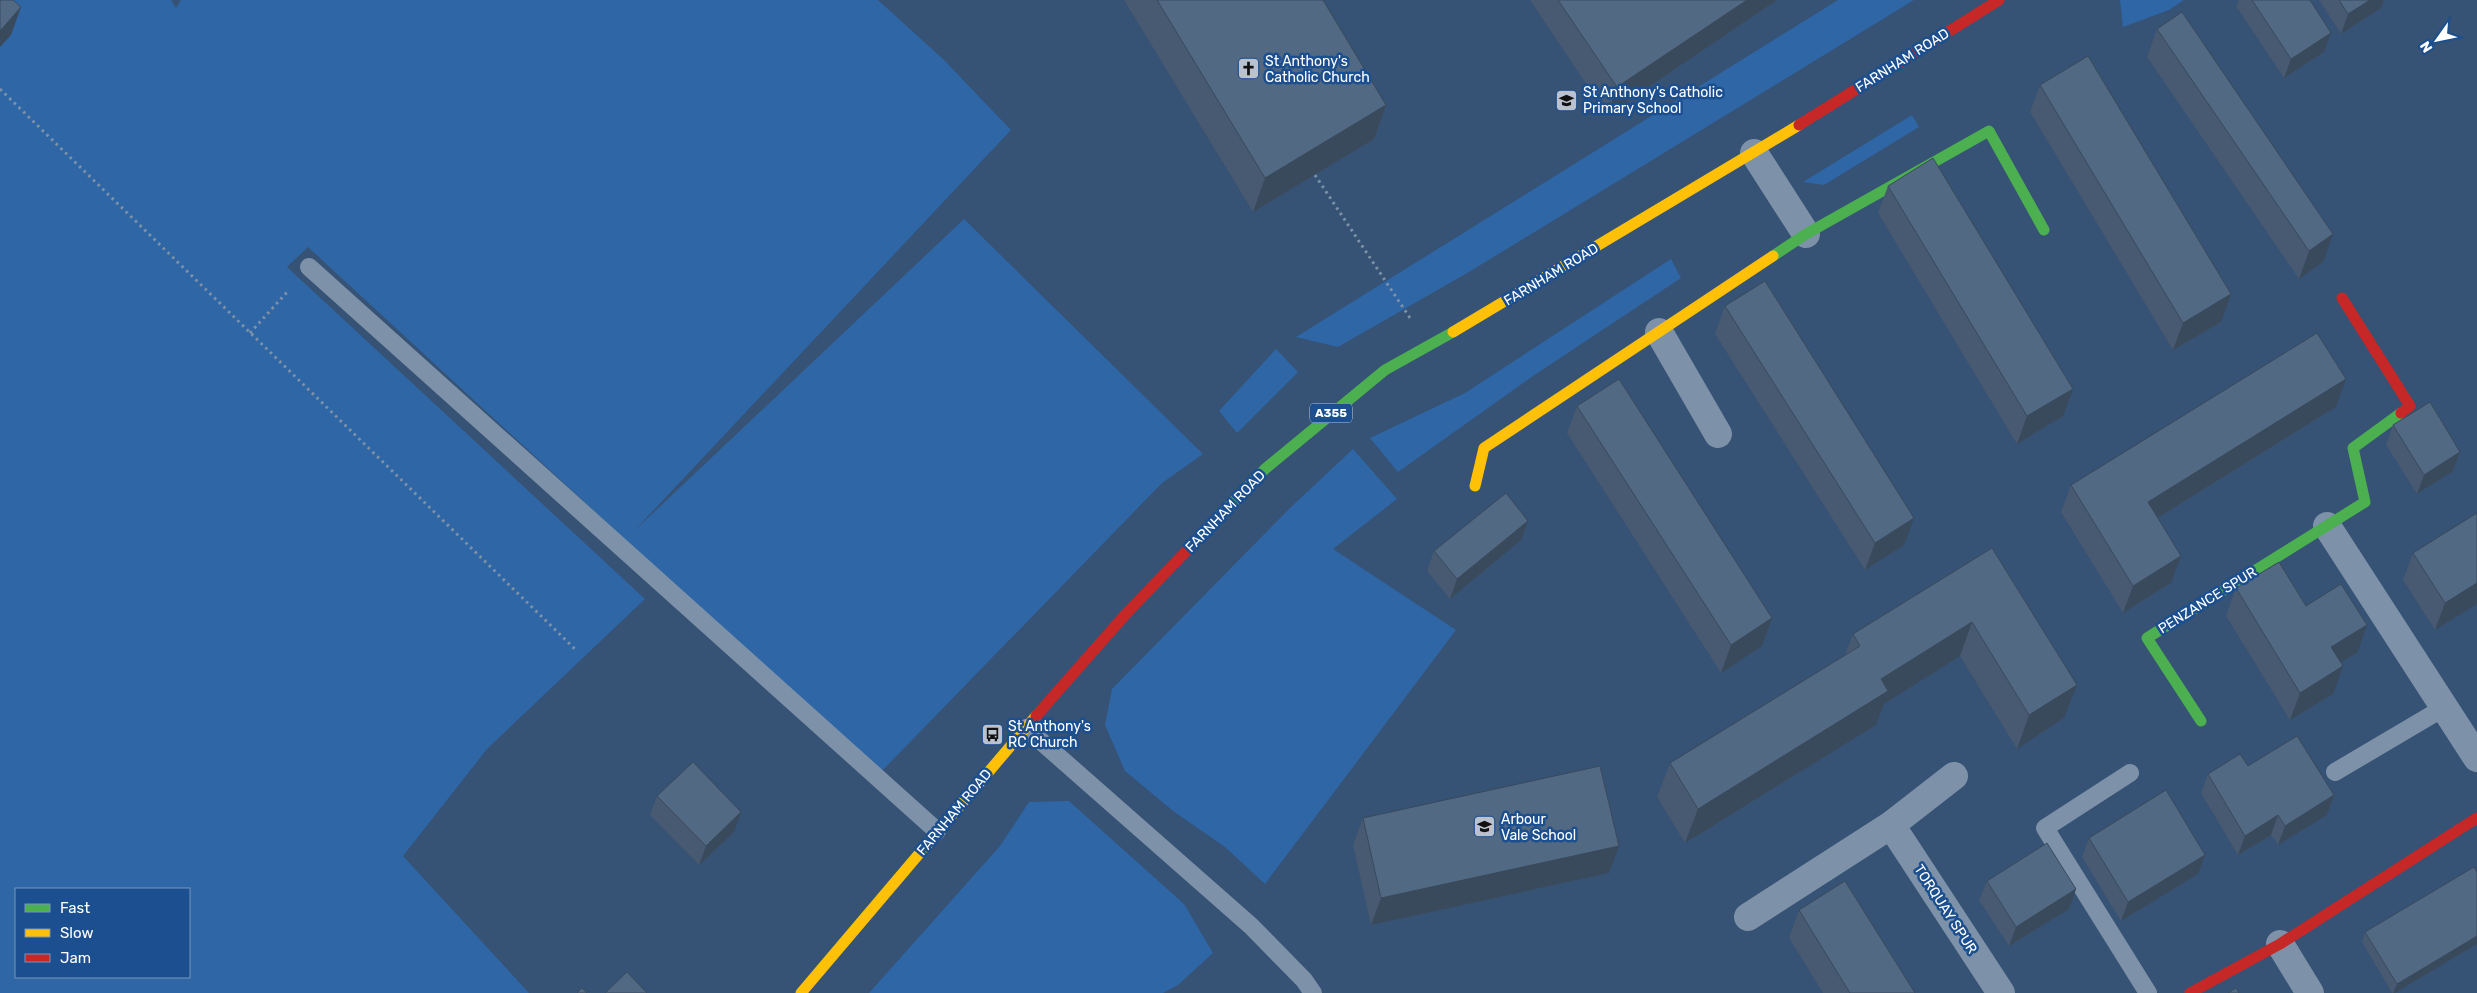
<svg xmlns="http://www.w3.org/2000/svg" width="2477" height="993" font-family="Rubik,sans-serif">
<style>
.green{fill:#2f66a5;fill-rule:evenodd}
.lines{fill:none;stroke-linecap:round;stroke-linejoin:round}
.path{stroke:#7d92a8;stroke-width:3;stroke-dasharray:2.5 4;stroke-linecap:butt}
.lane{stroke:#7d92a8;stroke-width:18}
.street{stroke:#7d92a8;stroke-width:28}
.fast{stroke:#4caf50;stroke-width:11}
.slow{stroke:#ffc107;stroke-width:11}
.jam{stroke:#c62828;stroke-width:11}
.wall{fill:#475a72}
.shaded-wall{fill:#394a5c}
.building{fill:#526984;stroke:#394a5c}
.labels{text-anchor:middle;stroke-width:5;stroke-linejoin:round;paint-order:stroke}
.shield{fill:#1b4f8f;stroke:#bbcadd;stroke-width:1}
.shield-label{font-size:12px;font-weight:bold;fill:#fff}
.street-label{font-size:14px;fill:#fff;stroke:#1b4f8f}
.poi-label{font-size:14px;fill:#fff;stroke:#1b4f8f;text-anchor:start}
</style>
<rect width="100%" height="100%" fill="#365274"/>
<path class="green" d="M0 0H171L176 8 181 0H878L943 59 1011 130 635 530 964 219 1203 454 1162 483 879 774 308 247 287 267 645 599 487 749 403 856 529 993H0ZM16 889H189V977H16Z
M1838 0H1914L1469 272 1338 347 1296 337Z
M2120 0H2184L2169 10 2123 27Z
M1912 115 1919 127 1824 185 1803 182Z
M1671 259 1681 278 1533 376 1398 472 1370 438 1465 393Z
M1276 349 1298 372 1237 433 1219 411Z
M1353 449 1397 499 1333 549 1456 630 1265 884 1225 847 1173 811 1125 771 1105 725 1112 689 1291 507Z
M1069 801 1184 904 1213 953 1178 985 1163 993H869L1000 846 1029 802Z"/>
<g class="lines">
<path class="path" d="M0 89 577 651
M1315 175 1410 318
M250 333 289 290"/>
<path class="lane" d="M309 267 937 831
M1026 728 1251 926 1304 980 1313 993
M2335 772 2445 707
M2130 773 2045 828 2148 993"/>
<path class="street" d="M1754 153 1806 234
M1659 332 1718 434
M2327 526 2477 758
M1891 825 2001 993
M1748 917 1891 825 1954 776
M2280 944 2310 993"/>
<path class="fast" d="M1773 256 1806 234 1989 131 2044 230
M1218 518 1265 469 1385 370 1453 332
M2201 721 2147 638 2365 502 2353 448 2401 413"/>
<path class="slow" d="M1453 332 1799 125
M1475 486 1484 448 1773 256
M801 993 1036 716"/>
<path class="jam" d="M1799 125 1999 0
M2342 298 2410 406 2401 413
M1036 716 1125 615 1218 518
M2190 993 2280 944 2477 818"/>
</g>
<path class="wall" d="M1124 0H1323L1386 105 1374 139 1253 212Z
M1530 0H1777L1607 115Z
M2239 0H2310L2324 52 2284 78 2236 6Z
M2319 0H2384L2381 8 2341 34Z
M2157 29 2323 262 2299 279 2147 57Z
M2040 85 2221 322 2173 350 2030 112Z
M1888 186 2063 416 2017 444 1878 213Z
M1725 306 1904 545 1865 570 1715 334Z
M1577 406 1772 618 1762 646 1721 673 1567 433Z
M2336 407 2158 518 2171 583 2123 613 2061 512 2071 485Z
M2393 425 2460 452 2453 471 2417 494 2386 445Z
M2477 513V604L2435 630 2403 580 2413 553Z
M1521 540 1450 599 1427 571 1434 551Z
M1992 548 2064 718 2017 749 1960 656 1884 704 1876 725 1685 843 1657 797 1670 763 1845 655 1853 634Z
M2236 588 2306 606 2357 653 2341 662 2333 694 2290 720 2226 616Z
M2248 766 2334 795 2327 815 2278 845 2271 835 2238 855 2201 793 2208 774Z
M657 796 734 832 699 865 650 815Z
M1363 818 1609 873 1371 925 1353 845Z
M2089 838 2205 855 2198 874 2121 921 2082 857Z
M2477 872V944L2395 993H2392L2362 942 2365 932Z
M1987 881 2076 889 2069 909 2009 946 1979 900Z
M1799 910 1915 993H1823L1789 938Z"/>
<path class="shaded-wall" d="M1747 0H1777L1607 115 1617 87Z
M2370 0H2384L2381 8 2341 34 2348 14Z
M21 7 11 35 0 47V31Z
M2331 33 2324 52 2284 78 2291 59Z
M1386 105 1374 139 1253 212 1265 178Z
M2333 234 2323 262 2299 279 2309 251Z
M2231 294 2221 322 2173 350 2183 323Z
M2346 379 2336 407 2138 530 2148 502Z
M2073 389 2063 416 2017 444 2027 416Z
M2460 452 2453 471 2417 494 2424 475Z
M1914 518 1904 545 1865 570 1875 543Z
M1528 521 1521 540 1450 599 1457 579Z
M2181 556 2171 583 2123 613 2133 586Z
M2477 583V604L2435 630 2445 603Z
M1772 618 1762 646 1721 673 1731 645Z
M1972 622 1960 656 1884 704 1876 725 1685 843 1698 809 1881 679Z
M2367 625 2357 653 2321 674 2331 647Z
M2343 666 2333 694 2290 720 2300 693Z
M2077 685 2064 718 2017 749 2029 715Z
M2334 795 2327 815 2278 845 2285 826Z
M741 812 734 832 699 865 706 846Z
M2278 815 2271 835 2238 855 2245 836Z
M1619 846 1609 873 1371 925 1381 898Z
M2205 855 2198 874 2121 921 2128 902Z
M2076 889 2069 909 2009 946 2016 927Z
M2477 936V944L2395 993H2393L2397 984Z"/>
<path class="building" d="M0 0H13L21 7 0 31Z
M1157 0H1323L1386 105 1265 178Z
M1558 0H1747L1617 87Z
M2252 0H2310L2331 33 2291 59Z
M2339 0H2370L2348 14Z
M2182 12 2333 234 2309 251 2157 29Z
M2088 56 2231 294 2183 323 2040 85Z
M1933 158 2073 389 2027 416 1888 186Z
M1765 281 1914 518 1875 543 1725 306Z
M2317 333 2346 379 2148 502 2181 556 2133 586 2071 485Z
M1619 379 1772 618 1731 645 1577 406Z
M2430 402 2460 452 2424 475 2393 425Z
M1506 493 1528 521 1457 579 1434 551Z
M2477 513V583L2445 603 2413 553Z
M1992 548 2077 685 2029 715 1972 622 1881 679 1888 691 1698 809 1670 763 1860 646 1853 634Z
M2279 562 2306 606 2341 584 2367 625 2331 647 2343 666 2300 693 2236 588Z
M2297 736 2334 795 2285 826 2278 815 2245 836 2208 774 2240 754 2248 766Z
M693 762 741 812 706 846 657 796Z
M1600 766 1619 846 1381 898 1363 818Z
M2166 790 2205 855 2128 902 2089 838Z
M2047 843 2076 889 2016 927 1987 881Z
M2474 867 2477 872V936L2397 984 2365 932Z
M1845 881 1915 993H1850L1799 910Z
M627 972 647 993H605Z
M582 988 587 993H577Z
M2236 988 2239 993H2228Z"/>
<defs>
<symbol id="church-square" viewBox="-11 -11 22 22"><rect x="-9" y="-9" width="18" height="18" rx="4" fill="#b9c2ce" stroke="#1b4f8f"/><path d="M-1.2-6h2.4v3.5h3.3v2.4h-3.3V6h-2.4V-.1h-3.3v-2.4h3.3Z" fill="#111"/></symbol>
<symbol id="school-square" viewBox="-11 -11 22 22"><rect x="-9" y="-9" width="18" height="18" rx="4" fill="#b9c2ce" stroke="#1b4f8f"/><path d="M0-5L7-2L0 1L-7-2ZM-4 1L0 2.5L4 1V4Q0 6-4 4Z" fill="#111"/></symbol>
<symbol id="bus-square" viewBox="-11 -11 22 22"><rect x="-9" y="-9" width="18" height="18" rx="4" fill="#b9c2ce" stroke="#1b4f8f"/><path d="M-5-6H5V4H4V6H2V4H-2V6H-4V4H-5ZM-3.5-4V0h7V-4ZM-3.5 1.2v1.5H-2V1.2ZM2 1.2v1.5H3.5V1.2Z" fill="#111"/></symbol>
</defs>
<g fill-rule="evenodd">
<use href="#church-square" x="1236" y="56" width="25" height="25"/>
<use href="#school-square" x="1554" y="88" width="25" height="25"/>
<use href="#bus-square" x="980" y="722" width="25" height="25"/>
<use href="#school-square" x="1472" y="814" width="25" height="25"/>
</g>
<g class="labels">
<rect class="shield" x="1310" y="403.5" width="42" height="19" rx="4"/>
<g class="shield-label">
<text x="1331" y="417">A355</text>
</g>
<g class="street-label">
<text transform="translate(1902 60) rotate(-32)" y="5">FARNHAM ROAD</text>
<text transform="translate(1551 274) rotate(-31)" y="5">FARNHAM ROAD</text>
<text transform="translate(1225 511) rotate(-46)" y="5">FARNHAM ROAD</text>
<text transform="translate(2207 600) rotate(-32)" y="5">PENZANCE SPUR</text>
<text transform="translate(954 812) rotate(-50)" y="5">FARNHAM ROAD</text>
<text transform="translate(1946 909) rotate(57)" y="5">TORQUAY SPUR</text>
</g>
<g class="poi-label">
<text x="1265" y="66">St Anthony's<tspan x="1265" dy="16">Catholic Church</tspan></text>
<text x="1583" y="97">St Anthony's Catholic<tspan x="1583" dy="16">Primary School</tspan></text>
<text x="1008" y="731">St Anthony's<tspan x="1008" dy="16">RC Church</tspan></text>
<text x="1501" y="824">Arbour<tspan x="1501" dy="16">Vale School</tspan></text>
</g>
</g>
<rect x="15" y="888" width="175" height="90" fill="#1b4f8f" stroke="#7695bc"/>
<rect x="25" y="904" width="25" height="8" fill="#4caf50" stroke="#7695bc"/>
<text x="60" y="913" font-size="15" fill="#ffffff">Fast</text>
<rect x="25" y="929" width="25" height="8" fill="#ffc107" stroke="#7695bc"/>
<text x="60" y="938" font-size="15" fill="#ffffff">Slow</text>
<rect x="25" y="954" width="25" height="8" fill="#c62828" stroke="#7695bc"/>
<text x="60" y="963" font-size="15" fill="#ffffff">Jam</text>
<g transform="translate(2437 40) rotate(237)" stroke="#1b4f8f" stroke-width="4" paint-order="stroke">
<path d="M0-4L9 19L0 12L-9 19Z" fill="#ffffff"/>
<text y="-8" font-size="14" font-weight="bold" text-anchor="middle" fill="#ffffff">N</text>
</g>
</svg>
